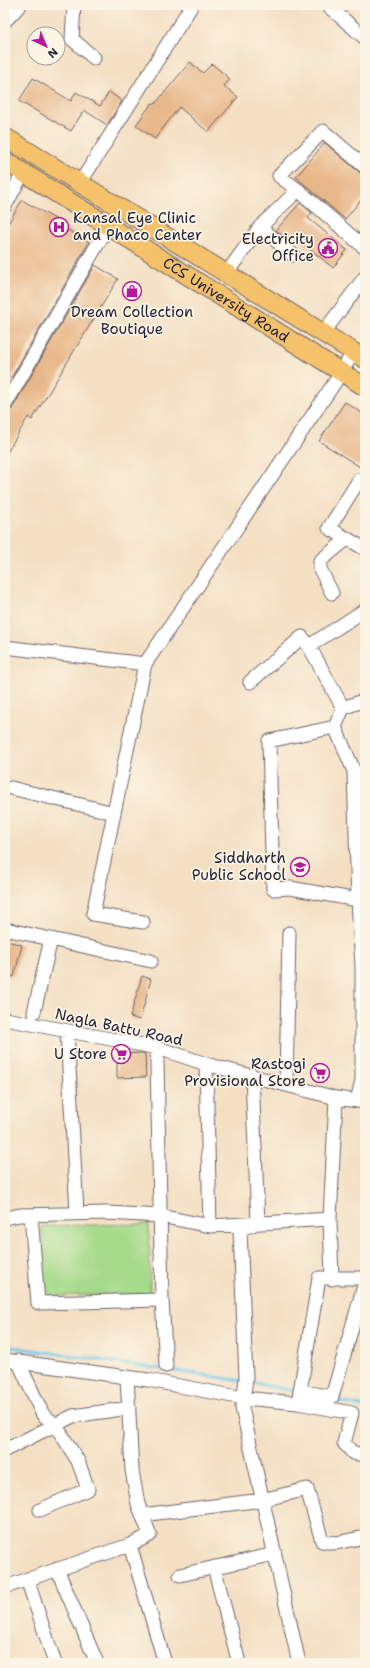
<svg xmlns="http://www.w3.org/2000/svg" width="370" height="1668" font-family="'Shantell Sans',sans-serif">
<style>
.green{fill:#a5da8a;stroke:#647e62}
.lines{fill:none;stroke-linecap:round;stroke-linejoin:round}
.stream{stroke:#68c5e6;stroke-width:3.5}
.building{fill:#e8b789}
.minor-casing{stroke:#6c646b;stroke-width:15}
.highway-casing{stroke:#6c646b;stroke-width:20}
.minor{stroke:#fff;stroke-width:13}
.highway{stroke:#f5c16b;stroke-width:18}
.labels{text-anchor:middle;stroke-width:3.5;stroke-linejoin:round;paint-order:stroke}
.poi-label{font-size:15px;fill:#22223b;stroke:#fcf5e5;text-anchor:end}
.street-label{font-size:15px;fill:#22223b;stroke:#fcf5e5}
</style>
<rect width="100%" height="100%" fill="#fcf5e5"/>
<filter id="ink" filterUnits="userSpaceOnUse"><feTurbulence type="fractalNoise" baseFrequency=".025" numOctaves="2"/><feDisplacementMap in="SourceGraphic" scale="8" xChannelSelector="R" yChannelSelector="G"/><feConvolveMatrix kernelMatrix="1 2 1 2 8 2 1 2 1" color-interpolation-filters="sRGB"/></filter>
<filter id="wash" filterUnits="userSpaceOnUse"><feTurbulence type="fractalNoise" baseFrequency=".012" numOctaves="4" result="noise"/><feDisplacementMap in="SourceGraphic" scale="16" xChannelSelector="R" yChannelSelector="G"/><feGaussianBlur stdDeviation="0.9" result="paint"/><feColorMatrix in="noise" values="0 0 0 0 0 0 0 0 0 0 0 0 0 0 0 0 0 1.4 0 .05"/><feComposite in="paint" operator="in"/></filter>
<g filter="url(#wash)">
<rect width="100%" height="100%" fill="#f4dfc3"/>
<path class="green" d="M149 1224 150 1294 43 1296 42 1226Z"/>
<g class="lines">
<path class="stream" d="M5 1346 243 1381
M249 1382 298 1392
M333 1400 365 1407"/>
</g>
<g id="blocks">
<path class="building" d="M190 62 203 73 212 64 230 79 224 86 238 97 208 132 179 107 155 139 136 125 152 103 155 104Z
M33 78 71 101 76 92 100 106 109 92 122 101 107 125 84 110 71 131 19 101Z
M325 143 360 173 365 175V195L345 219 296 177Z
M22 200 57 220 55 223 89 242 11 378 5 375V229Z
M300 203 312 213 308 218 347 250 333 268 293 235 288 240 276 230Z
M95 265 118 279 32 420 28 417 5 456V415L12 409Z
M345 402 365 415V470L319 441Z
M7 941 22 945 14 977 5 975V951Z
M142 976 151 979 140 1020 130 1017Z
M142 1053 145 1054 146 1077 117 1078V1054Z"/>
</g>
</g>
<g filter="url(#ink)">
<use href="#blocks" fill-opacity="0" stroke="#6c646b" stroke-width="1"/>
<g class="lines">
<defs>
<path id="minor" d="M74 5 72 39 94 58
M327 5 365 38
M5 21 20 5
M80 183 192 5
M298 190 365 248
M5 206 23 173
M260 227 293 255
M226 274 260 227 298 190 279 176 323 131 365 167
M323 333 365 277
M5 405 108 226
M365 483 359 480 329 528 365 549
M332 593 320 569V561L347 539
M5 647 145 664
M250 682 302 637 309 646
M343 708 309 646 365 610
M335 727 354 771 358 900 362 967V1080L357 1101
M11 788 114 813
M360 893 358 900 290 888 273 889 269 741 335 727 343 708 365 700
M143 922 93 914 145 664 335 382 353 353
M5 929 151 961
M34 1012 51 939
M5 1019 158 1048 206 1064 336 1098 365 1102
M67 1031 77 1213
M158 1048 157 1062 162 1300 166 1366
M206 1064 210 1226
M252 1075 258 1223 240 1229 246 1379 242 1408 299 1663
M286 1085 289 933
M31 1215 38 1303 162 1300
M5 1218 20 1215 107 1213 160 1216 210 1226 330 1219
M332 1279 330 1219 336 1098
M5 1360 148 1380 243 1398 298 1403 352 1413 344 1443 353 1453 365 1455
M18 1361 43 1415 55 1424 78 1461 88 1489 40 1510
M300 1391 332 1397 365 1282
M298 1403 319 1278H365
M5 1450 73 1416 129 1408
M142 1515 262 1500 307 1489 322 1541 336 1543 365 1537
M130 1545 165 1663
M214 1567 239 1663
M57 1569 97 1663
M180 1575 275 1554
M27 1579 55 1663
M5 1587 130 1545 150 1535 138 1504 132 1470 127 1377"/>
<g id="highway">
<path d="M5 137 365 359"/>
<path id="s1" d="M5 161 365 387"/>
</g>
</defs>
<use href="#minor" class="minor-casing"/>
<use href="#highway" class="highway-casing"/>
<use href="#minor" class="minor"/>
<use href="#highway" class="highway"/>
</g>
</g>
<defs>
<symbol id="hospital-ring" viewBox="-11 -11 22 22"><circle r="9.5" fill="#fcf5e5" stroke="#b5179e" stroke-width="1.5"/><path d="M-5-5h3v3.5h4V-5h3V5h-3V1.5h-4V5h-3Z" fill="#b5179e"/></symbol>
<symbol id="civic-ring" viewBox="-11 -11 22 22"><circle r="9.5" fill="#fcf5e5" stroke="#b5179e" stroke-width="1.5"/><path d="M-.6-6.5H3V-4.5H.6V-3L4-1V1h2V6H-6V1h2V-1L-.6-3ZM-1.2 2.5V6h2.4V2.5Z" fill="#b5179e"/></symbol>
<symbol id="shop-ring" viewBox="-11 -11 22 22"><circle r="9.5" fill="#fcf5e5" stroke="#b5179e" stroke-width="1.5"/><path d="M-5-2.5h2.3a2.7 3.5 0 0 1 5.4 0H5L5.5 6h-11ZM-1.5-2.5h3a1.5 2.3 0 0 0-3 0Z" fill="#b5179e"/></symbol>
<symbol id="school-ring" viewBox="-11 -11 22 22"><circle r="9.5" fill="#fcf5e5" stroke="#b5179e" stroke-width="1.5"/><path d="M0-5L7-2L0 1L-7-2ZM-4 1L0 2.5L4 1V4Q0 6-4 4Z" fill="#b5179e"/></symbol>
<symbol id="supermarket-ring" viewBox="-11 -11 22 22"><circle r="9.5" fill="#fcf5e5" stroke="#b5179e" stroke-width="1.5"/><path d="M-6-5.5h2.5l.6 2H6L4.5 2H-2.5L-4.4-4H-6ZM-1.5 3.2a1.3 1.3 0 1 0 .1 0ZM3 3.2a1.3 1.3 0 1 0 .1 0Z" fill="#b5179e"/></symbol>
</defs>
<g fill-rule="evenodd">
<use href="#hospital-ring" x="48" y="216" width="22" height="22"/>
<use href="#civic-ring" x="317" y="237" width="22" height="22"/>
<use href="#shop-ring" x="121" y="280" width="22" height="22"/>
<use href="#school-ring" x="289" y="856" width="22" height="22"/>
<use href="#supermarket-ring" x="110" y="1043" width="22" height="22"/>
<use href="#supermarket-ring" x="309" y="1062" width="22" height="22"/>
</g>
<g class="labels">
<g class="poi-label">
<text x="73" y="223" text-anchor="start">Kansal Eye Clinic<tspan x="73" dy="17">and Phaco Center</tspan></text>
<text x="314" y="244">Electricity<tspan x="314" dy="17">Office</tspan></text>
<text x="132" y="317" text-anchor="middle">Dream Collection<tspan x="132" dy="17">Boutique</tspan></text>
<text x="286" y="863">Siddharth<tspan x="286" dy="17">Public School</tspan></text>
<text x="107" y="1059">U Store</text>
<text x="306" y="1069">Rastogi<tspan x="306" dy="17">Provisional Store</tspan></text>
</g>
<g class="street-label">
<text dy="5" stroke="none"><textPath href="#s1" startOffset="261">CCS University Road</textPath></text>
<text transform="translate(119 1027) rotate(12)" y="5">Nagla Battu Road</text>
</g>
</g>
<rect width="370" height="1668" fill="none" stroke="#fcf5e5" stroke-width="20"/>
<g transform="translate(46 46) rotate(136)"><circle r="19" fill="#fcf5e5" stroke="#a5a1a1"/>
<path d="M0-3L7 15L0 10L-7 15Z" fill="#b5179e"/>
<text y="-6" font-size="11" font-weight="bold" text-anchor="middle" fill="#22223b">N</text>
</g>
</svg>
